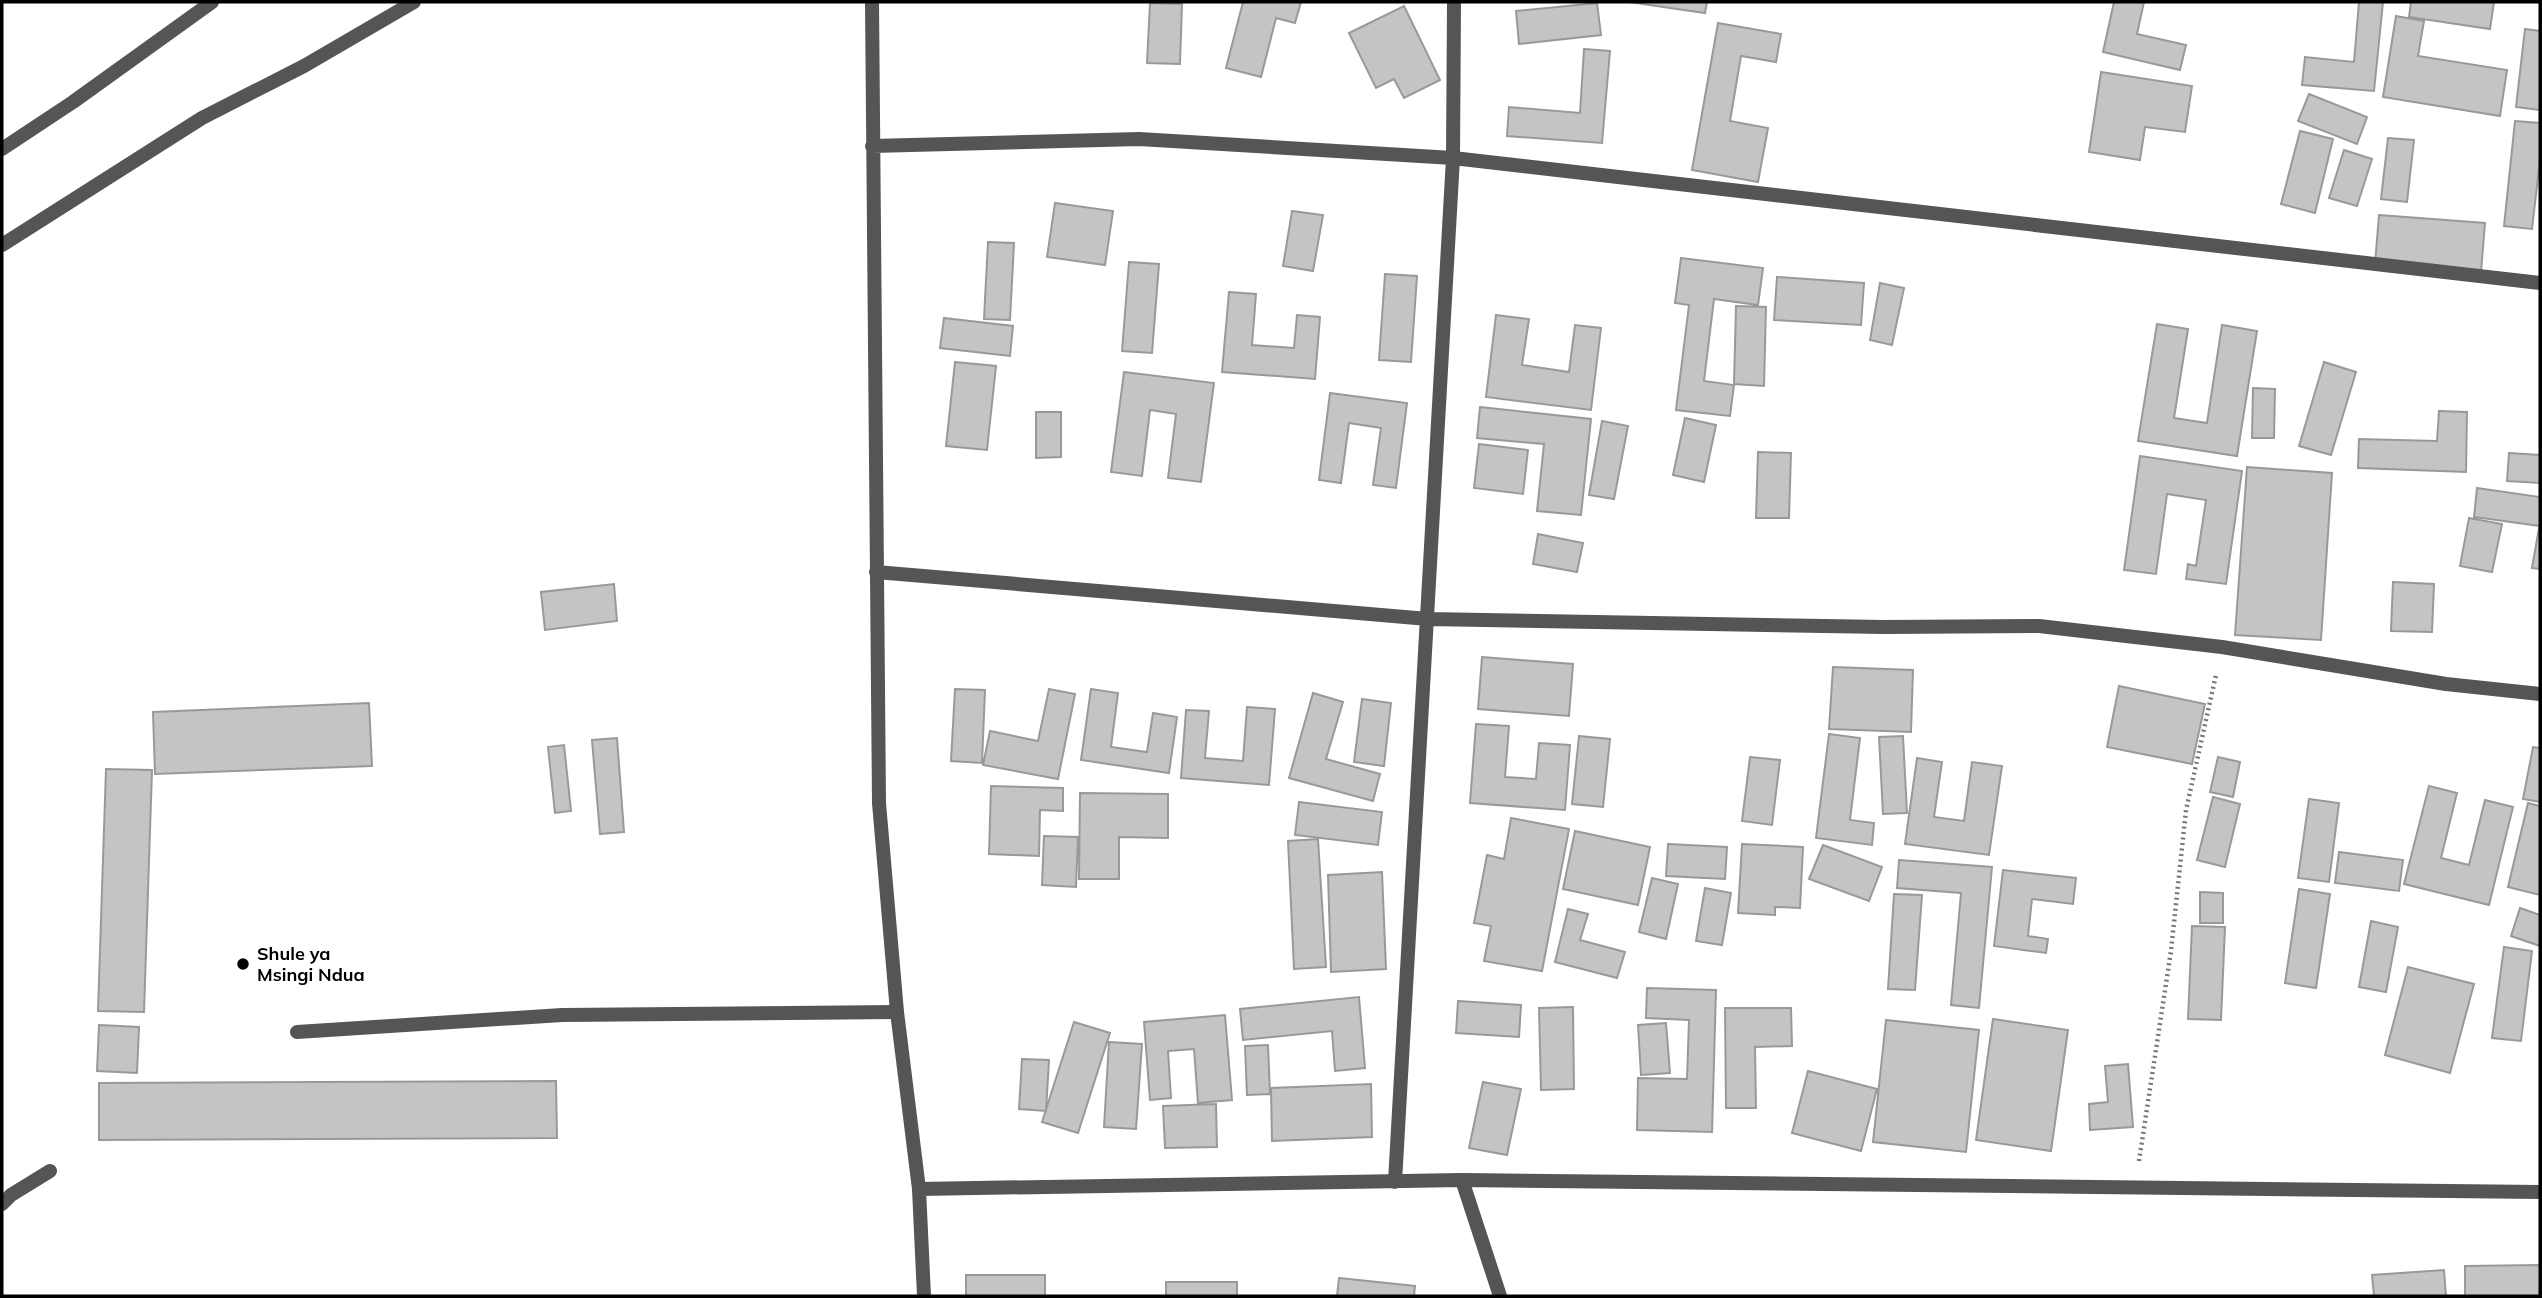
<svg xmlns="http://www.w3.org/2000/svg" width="2542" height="1298" font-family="Mulish,sans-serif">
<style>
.building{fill:#c4c4c4;stroke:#999;stroke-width:2}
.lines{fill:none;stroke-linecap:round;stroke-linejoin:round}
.path{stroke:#777;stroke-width:4.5;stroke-dasharray:2 3.5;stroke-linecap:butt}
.service{stroke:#555;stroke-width:14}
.minor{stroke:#555;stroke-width:14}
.poi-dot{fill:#000;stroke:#fff;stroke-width:2.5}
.labels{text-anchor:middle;stroke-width:6;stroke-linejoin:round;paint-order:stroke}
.poi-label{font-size:18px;font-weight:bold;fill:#000;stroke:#fff;text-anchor:start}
</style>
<rect width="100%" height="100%" fill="#fff"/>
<path class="building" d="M1243 2H1301L1295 23 1276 18 1261 77 1226 68Z
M1629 2H1707L1705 13Z
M2114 2H2144L2137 34 2186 45 2180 70 2103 52Z
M2359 2H2383L2374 91 2302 85 2305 57 2354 62Z
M2411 2H2494L2490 29 2409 17Z
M1150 3 1182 4 1180 64 1147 63Z
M1597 3 1601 35 1519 44 1516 11Z
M1404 6 1440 80 1404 98 1394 79 1376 88 1349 33Z
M2396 16 2424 21 2418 56 2507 70 2500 116 2383 97Z
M1718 23 1781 34 1776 62 1741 56 1730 121 1768 128 1758 182 1692 170Z
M2525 29 2540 31V110L2516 107Z
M1584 49 1610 51 1602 143 1507 136 1509 107 1580 113Z
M2101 72 2192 86 2185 132 2145 127 2140 160 2089 152Z
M2309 94 2367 117 2357 144 2298 121Z
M2515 121 2540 123V160L2532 229 2504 226Z
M2300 131 2333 139 2315 213 2281 204Z
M2388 138 2414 140 2407 202 2381 199Z
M2344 150 2372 159 2357 206 2329 198Z
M1055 203 1113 211 1105 265 1047 257Z
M1292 211 1323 215 1313 271 1283 266Z
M2379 215 2485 223 2481 272 2375 264Z
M988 242 1014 243 1010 320 984 319Z
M1681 258 1763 268 1758 305 1714 299 1704 381 1734 385 1730 416 1676 410 1689 305 1675 303Z
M1129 262 1159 264 1152 353 1122 351Z
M1385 274 1417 276 1411 362 1379 360Z
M1777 277 1864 283 1861 325 1774 320Z
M1880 283 1904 288 1892 345 1870 340Z
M1229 292 1256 294 1252 345 1294 348 1297 315 1320 317 1315 379 1222 372Z
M1736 306 1766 307 1764 386 1734 384Z
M1496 315 1529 319 1522 365 1569 372 1575 325 1601 328 1591 410 1486 397Z
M944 318 1013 326 1010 356 940 348Z
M2157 324 2188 329 2174 418 2207 423 2222 325 2257 331 2237 456 2138 441Z
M955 362 996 366 987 450 946 446Z
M2324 362 2356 372 2331 455 2299 446Z
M1124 372 1214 383 1201 482 1168 478 1176 414 1150 410 1142 476 1111 472Z
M2253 388 2275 389 2274 438H2252Z
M1330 393 1407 403 1396 488 1373 485 1381 428 1349 423 1341 483 1319 480Z
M1480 407 1591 419 1581 515 1537 511 1544 444 1477 438Z
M2439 411 2467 412 2466 472 2358 468 2359 439 2437 441Z
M1036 412H1061V457L1036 458Z
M1685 418 1716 425 1704 482 1673 475Z
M1602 421 1628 426 1614 499 1589 495Z
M1479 444 1528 450 1523 494 1474 488Z
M1758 452 1791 453 1789 518H1756Z
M2509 453 2540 455V483L2507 481Z
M2140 456 2242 471 2226 584 2186 579 2188 564 2196 566 2206 500 2167 494 2156 574 2124 570Z
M2247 467 2332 473 2321 640 2235 635Z
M2477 488 2540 497V526L2474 517Z
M2469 518 2502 524 2492 572 2460 566Z
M2539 528H2540V569L2532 568Z
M1538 534 1583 543 1577 572 1533 564Z
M2393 582 2434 584 2432 632 2391 631Z
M614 584 617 621 545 630 541 592Z
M1482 657 1573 664 1569 716 1478 709Z
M1833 667 1913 670 1911 732 1829 729Z
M2119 686 2205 704 2192 764 2107 747Z
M955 689 985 690 982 763 951 761Z
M1049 689 1075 694 1058 779 983 765 990 731 1038 741Z
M1091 689 1118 693 1111 747 1147 752 1153 713 1177 717 1169 773 1081 760Z
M1313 693 1343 702 1326 759 1380 774 1373 801 1289 778Z
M1362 699 1391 703 1384 766 1354 762Z
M369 703 372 766 155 774 153 712Z
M1247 707 1275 709 1269 785 1181 778 1186 710 1209 711 1205 758 1243 761Z
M1476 724 1509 726 1505 777 1536 779 1539 743 1570 745 1565 810 1470 803Z
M1829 734 1860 738 1850 820 1874 823 1872 845 1816 838Z
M1579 736 1610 739 1603 807 1572 804Z
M1903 736 1907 813 1883 814 1879 737Z
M617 738 624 832 600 834 592 740Z
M564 745 571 811 555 813 548 747Z
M2533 747 2540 748V802L2523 799Z
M1750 757 1780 760 1772 825 1742 821Z
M2218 757 2240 762 2233 797 2210 792Z
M1917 758 1942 762 1934 817 1964 821 1972 762 2002 766 1989 855 1905 844Z
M106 769 152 770 144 1012 98 1011Z
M991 786 1063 788V811L1040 810 1039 856 989 854Z
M2429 786 2457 793 2441 858 2469 865 2485 800 2513 807 2489 905 2404 884Z
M1080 793 1168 794V838L1119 837V879H1079Z
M2213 797 2240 804 2225 867 2197 860Z
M2309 799 2339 803 2329 882 2298 878Z
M1299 802 1382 812 1378 845 1295 835Z
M2528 803 2540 806V895L2508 887Z
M1511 818 1569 829 1542 971 1484 961 1491 926 1474 923 1487 855 1504 859Z
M1575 831 1650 847 1638 905 1563 889Z
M1044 836 1078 837 1076 887 1042 885Z
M1318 839 1326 967 1294 969 1288 841Z
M1668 844 1727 847 1725 879 1666 876Z
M1742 844 1803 847 1800 908 1775 907V915L1738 913Z
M1823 845 1882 867 1869 901 1809 879Z
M2339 852 2403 860 2399 891 2335 883Z
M1899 860 1992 867 1979 1008 1951 1005 1961 893 1897 888Z
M2003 870 2076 878 2073 904 2032 899 2028 936 2048 939 2046 953 1994 946Z
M1382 872 1386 969 1331 972 1328 875Z
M1652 878 1678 884 1666 939 1639 932Z
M1705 888 1731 893 1722 945 1696 941Z
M2299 889 2330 894 2316 988 2285 983Z
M2200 892 2223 893V923H2200Z
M1894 894 1922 895 1915 990 1888 989Z
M2520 908 2540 915V946L2511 936Z
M1568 909 1588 914 1580 940 1625 952 1617 978 1555 962Z
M2371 921 2398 927 2386 992 2359 987Z
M2192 926 2225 927 2221 1020 2188 1019Z
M2504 947 2532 951 2521 1041 2492 1038Z
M2408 967 2474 984 2450 1073 2385 1055Z
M1647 988 1716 990 1712 1132 1637 1130 1638 1078 1687 1079 1689 1020 1646 1018Z
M1359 997 1365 1068 1335 1071 1332 1031 1243 1040 1240 1009Z
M1458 1001 1521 1005 1519 1037 1456 1033Z
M1573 1007 1574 1089 1541 1090 1539 1008Z
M1725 1008H1791L1792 1046 1755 1047 1756 1108H1726Z
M1225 1015 1232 1100 1198 1103 1194 1049 1168 1051 1171 1098 1150 1100 1144 1022Z
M1993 1019 2068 1030 2051 1151 1976 1140Z
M1886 1020 1979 1030 1966 1152 1873 1142Z
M1074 1022 1110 1033 1078 1133 1042 1122Z
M1666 1023 1670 1073 1641 1075 1638 1025Z
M99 1025 139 1027 137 1073 97 1071Z
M1109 1042 1142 1044 1136 1129 1104 1127Z
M1268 1045 1270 1094 1247 1095 1245 1046Z
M1022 1059 1049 1060 1046 1111 1019 1109Z
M2128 1064 2133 1127 2090 1130 2089 1104 2108 1102 2105 1066Z
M1808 1071 1877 1089 1861 1151 1792 1133Z
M556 1081 557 1138 99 1140V1083Z
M1483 1082 1521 1089 1507 1155 1469 1148Z
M1371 1084 1372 1137 1272 1141 1271 1088Z
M1216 1104 1217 1147 1165 1148 1163 1106Z
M2540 1265V1296H2465V1266Z
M2444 1270 2446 1296H2374L2372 1275Z
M966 1275H1045V1296H966Z
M1339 1278 1415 1286 1414 1296H1337Z
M1166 1282H1237V1296H1166Z"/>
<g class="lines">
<path class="path" d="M2139 1161 2171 951 2186 810 2216 675"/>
<path class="service" d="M2 149 73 102 212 2
M2 245 202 118 304 66 414 2
M297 1032 562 1015 897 1012
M2 1204 11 1195 50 1171"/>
<path class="minor" d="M872 2 879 803 897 1012 919 1189 924 1296
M872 146 1139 139 1453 158 2540 283
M876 572 1428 619 1884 627 2039 626 2222 647 2446 684 2540 694
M1462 1180 1500 1296
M1395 1182 1453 158 1454 2
M919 1189 1462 1180 2540 1192"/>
</g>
<circle class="poi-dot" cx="243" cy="964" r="7"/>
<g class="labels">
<g class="poi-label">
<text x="257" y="960">Shule ya<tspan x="257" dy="21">Msingi Ndua</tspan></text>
</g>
</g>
<rect width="2542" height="1298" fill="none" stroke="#000000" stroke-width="7"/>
</svg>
